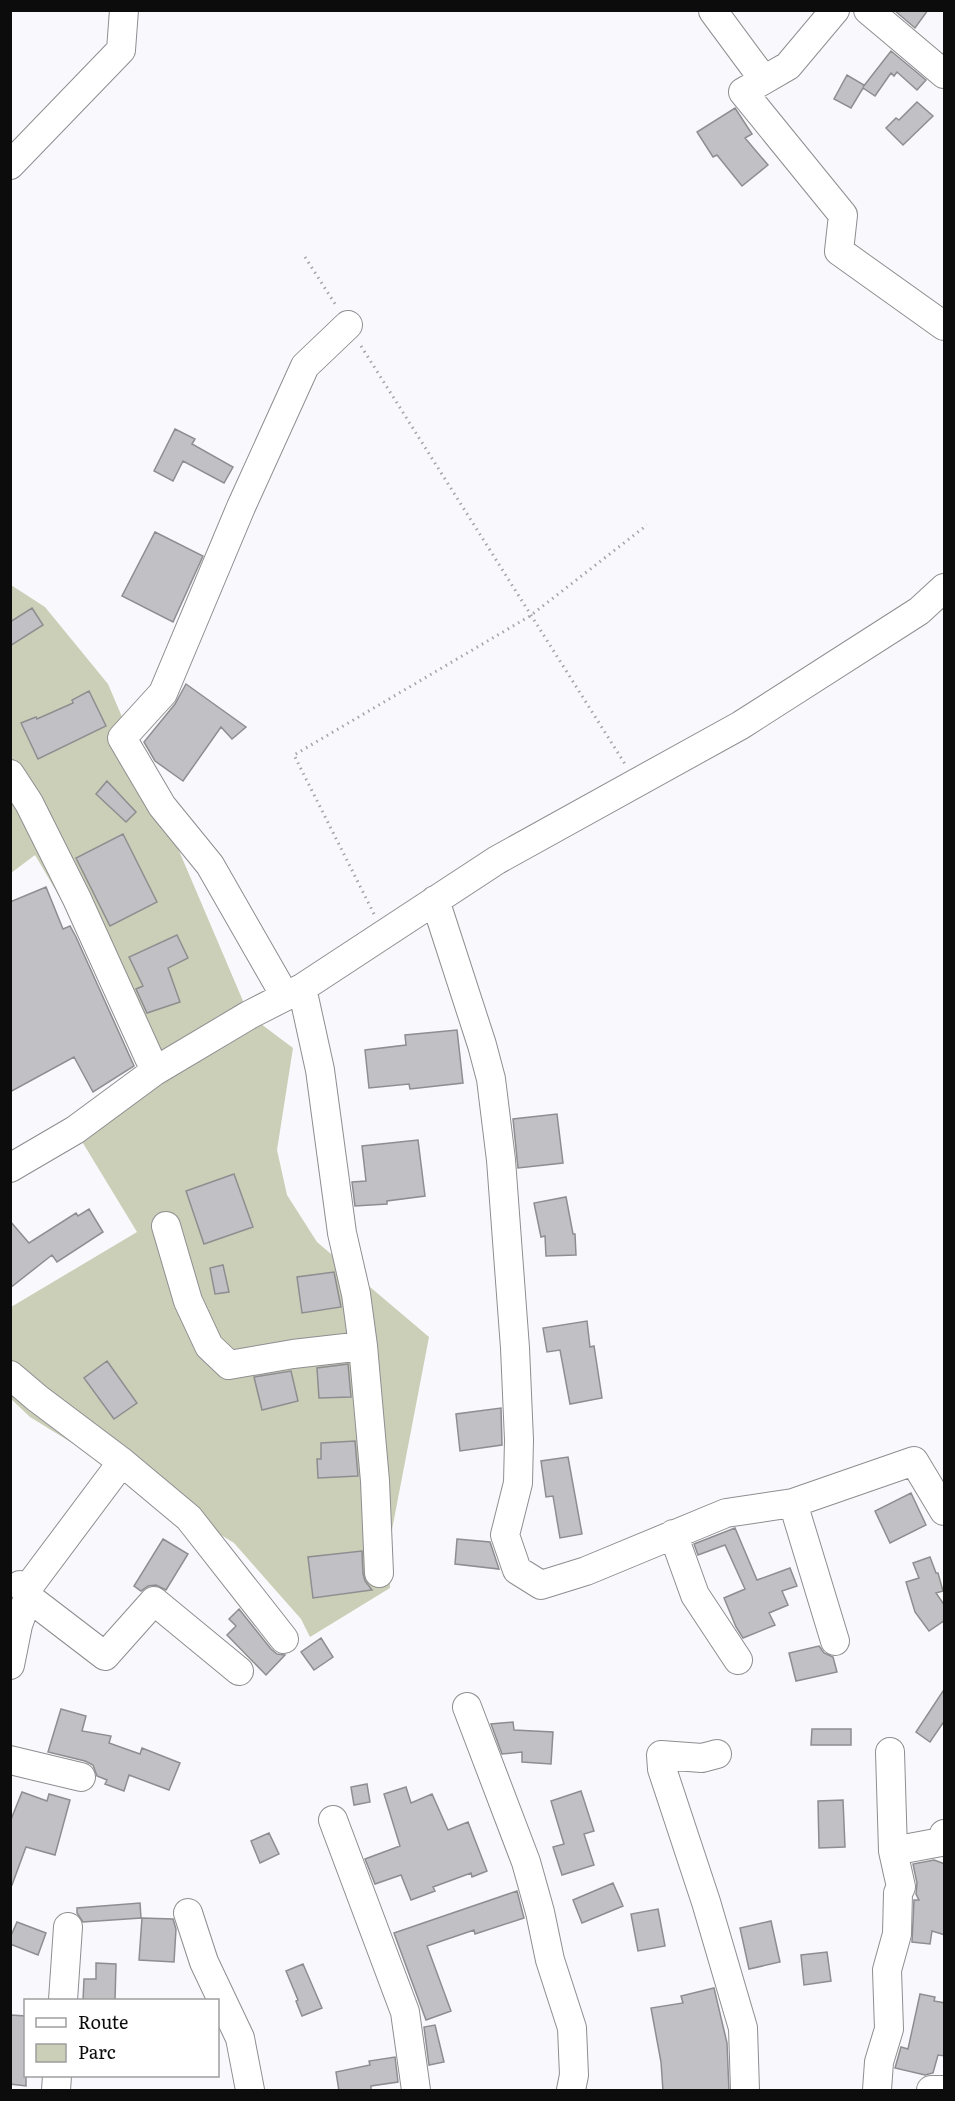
<svg xmlns="http://www.w3.org/2000/svg" width="955" height="2101" font-family="Literata,serif">
<style>
.green{fill:#cbcfb7}
.building{fill:#c1c0c4;stroke:#8e8e91;stroke-width:1.5}
.lines{fill:none;stroke-linecap:round;stroke-linejoin:round}
.minor-casing{stroke:#8e8e91;stroke-width:30}
.path{stroke:#a5a5a8;stroke-width:3;stroke-dasharray:1.5 4.5;stroke-linecap:butt}
.minor{stroke:#fff;stroke-width:28}
</style>
<rect width="100%" height="100%" fill="#f9f9fd"/>
<path class="green" d="M11 585 45 607 108 684 249 1015 293 1048 277 1150 287 1195 317 1242 429 1337 391 1535 390 1588 310 1637 301 1619 234 1543 30 1417 11 1399V1307L137 1232 75 1130 155 1071 132 1020 35 855 11 873Z"/>
<path class="building" d="M894 10H928L915 28Z
M891 51 926 80 917 90 897 72 894 76 891 73 875 96 863 88 851 108 834 99 847 75 864 85 863 87Z
M917 102 933 116 903 145 886 128 896 118 899 120Z
M735 108 752 134 745 138 768 165 742 186 717 155 713 157 697 132Z
M175 429 195 439 192 444 233 467 224 483 183 461 173 481 154 471Z
M155 532 203 556 173 622 122 596Z
M32 608 43 625 10 646V622Z
M186 684 246 727 232 739 221 727 183 781 155 761 144 742 175 704Z
M89 691 106 726 38 759 21 723 36 717 37 719 73 703 72 700Z
M107 781 136 812 126 822 96 794Z
M123 834 157 902 110 926 76 858Z
M46 887 63 929 70 926 76 937 134 1066 93 1092 74 1057 10 1092V902Z
M177 935 188 958 168 968 180 1002 147 1013 136 989 143 986 129 957Z
M457 1030 463 1083 410 1089 409 1084 369 1088 365 1050 406 1045 405 1035Z
M557 1114 563 1163 518 1168 513 1119Z
M418 1140 425 1196 387 1201V1204L355 1206 352 1182 366 1181 362 1146Z
M234 1174 253 1227 204 1244 186 1191Z
M566 1197 573 1234H575L576 1255 546 1256 545 1236 541 1237 534 1203Z
M89 1209 103 1232 57 1262 52 1255 10 1288V1221L29 1243 76 1213 78 1216Z
M223 1265 229 1292 215 1294 210 1268Z
M334 1272 341 1307 302 1313 297 1277Z
M587 1321 590 1347 594 1346 602 1398 570 1404 560 1350 547 1352 543 1328Z
M107 1361 137 1403 114 1419 84 1378Z
M348 1364 351 1397 319 1398 317 1368Z
M291 1371 298 1401 262 1410 254 1377Z
M501 1408 502 1445 460 1451 456 1414Z
M355 1441 358 1476 318 1478 317 1459H321V1443Z
M568 1457 582 1534 560 1538 553 1496 546 1497 541 1461Z
M911 1493 926 1525 890 1543 875 1511Z
M735 1528 757 1580 790 1568 797 1586 782 1591 788 1605 769 1613 775 1625 743 1638 736 1627 724 1598 745 1589 725 1545 698 1555 694 1544Z
M163 1539 188 1554 166 1590 156 1585 148 1586 141 1591 134 1586Z
M457 1539 490 1542 499 1569 455 1564Z
M362 1551 363 1574 365 1581 372 1590 313 1598 308 1557Z
M930 1557 936 1573H938L943 1591 936 1593 945 1606V1620L929 1631 915 1612 906 1582 919 1578 913 1563Z
M239 1609 271 1649 277 1654 285 1655 266 1675 227 1635 236 1626 229 1619Z
M321 1638 333 1657 314 1670 301 1652Z
M819 1646 824 1653 833 1657 837 1672 796 1681 789 1653Z
M945 1688V1720L930 1742 916 1732Z
M61 1709 86 1716 82 1731 111 1736 109 1743 140 1754 142 1748 180 1763 169 1790 129 1775 124 1791 105 1784 107 1780 97 1776 93 1765 85 1761 48 1752Z
M513 1722 514 1730 553 1732 551 1764 522 1762V1752L502 1754 491 1724Z
M812 1729H851V1745H811Z
M367 1784 370 1802 354 1805 351 1787Z
M406 1787 411 1803 432 1794 448 1830 468 1822 487 1871 472 1877 471 1873 433 1887 435 1891 411 1900 401 1875 375 1884 365 1859 400 1846 384 1794Z
M581 1791 594 1831 584 1834 594 1865 562 1875 553 1847 564 1844 551 1801Z
M22 1792 47 1801 49 1794 70 1800 55 1855 26 1847 12 1885 10 1884V1822Z
M843 1800 845 1847 819 1848 818 1801Z
M269 1833 279 1854 260 1863 251 1841Z
M934 1860 945 1864V1935L932 1931 930 1944 912 1942 914 1900H919L916 1894 917 1883 913 1864Z
M613 1883 623 1906 582 1923 573 1900Z
M517 1891 524 1918 475 1934 474 1930 427 1946 451 2011 426 2020 394 1933Z
M140 1903 141 1918 83 1922 77 1913V1908Z
M658 1909 665 1946 638 1951 631 1914Z
M142 1918 173 1919 176 1929 174 1962 139 1960Z
M771 1921 780 1962 749 1969 740 1928Z
M17 1922 46 1933 38 1955 10 1944V1938Z
M827 1952 831 1981 804 1985 801 1955Z
M96 1963 116 1964 115 2001H83L84 1979H96Z
M303 1964 322 2008 302 2016 296 2001 298 2000 286 1971Z
M714 1988 727 2043 729 2091H663L661 2062 651 2008 683 2003 681 1996Z
M920 1994 935 1997 934 2001 945 2003V2056L938 2055 933 2073 925 2075 895 2068 901 2047 908 2049Z
M10 2015 26 2016V2086L10 2084Z
M435 2025 444 2062 429 2065 424 2027Z
M395 2057 398 2082 371 2086V2091H339L336 2072 370 2065 369 2061Z"/>
<g class="lines">
<defs>
<path id="minor" d="M835 10 788 66 743 92 843 215 839 251 944 326
M868 10 944 74
M713 11 764 80
M10 165 121 50 124 10
M10 774 29 803 77 899 155 1071
M435 900 482 1045 491 1079 501 1160 515 1348 519 1440 518 1483 505 1535 517 1570 541 1585 586 1571 726 1513 793 1503 914 1461 944 1511
M302 988 320 1070 342 1233 356 1294 363 1346 375 1481 379 1573
M285 996 210 865 162 806 122 738 163 693 241 507 305 366 348 325
M10 1168 75 1130 155 1071 249 1015 302 988 497 860 741 725 919 611 944 588
M166 1226 188 1301 209 1346 229 1365 293 1354 363 1346
M10 1375 37 1398 122 1462 189 1518 284 1639
M793 1503 835 1641
M673 1534 695 1595 738 1660
M27 1589 122 1462
M28 1597 105 1656 154 1601 239 1671
M10 1665 18 1625 28 1597 27 1589 20 1585
M467 1707 526 1862 540 1912 550 1960 572 2028 574 2075 571 2090
M890 1752 893 1851
M717 1754 702 1758 661 1755 662 1769 706 1902 743 2028 745 2090
M10 1760 81 1777
M333 1820 405 2012 416 2090
M188 1913 204 1962 240 2038 250 2090
M63 2000 68 1927
M56 2090 57 2076
M877 2090 879 2062 889 2029 887 1970 897 1934 898 1893 901 1887 893 1851 941 1842 944 1834
M931 2090H944"/>
</defs>
<use href="#minor" class="minor-casing"/>
<path class="path" d="M305 257 337 307
M361 346 625 764
M374 914 294 755 530 616 647 525"/>
<use href="#minor" class="minor"/>
</g>
<rect width="955" height="2101" fill="none" stroke="#0c0c0d" stroke-width="24"/>
<rect x="24" y="1999" width="195" height="78" fill="#ffffff" stroke="#9e9e9e" stroke-width="1.5"/>
<rect x="36" y="2018" width="30" height="9" fill="#ffffff" stroke="#9e9e9e" stroke-width="1.5"/>
<text x="78" y="2029" font-size="18" fill="#0c0c0d">Route</text>
<rect x="36" y="2044" width="30" height="18" fill="#cbcfb7" stroke="#9e9e9e" stroke-width="1.5"/>
<text x="78" y="2059" font-size="18" fill="#0c0c0d">Parc</text>
</svg>
